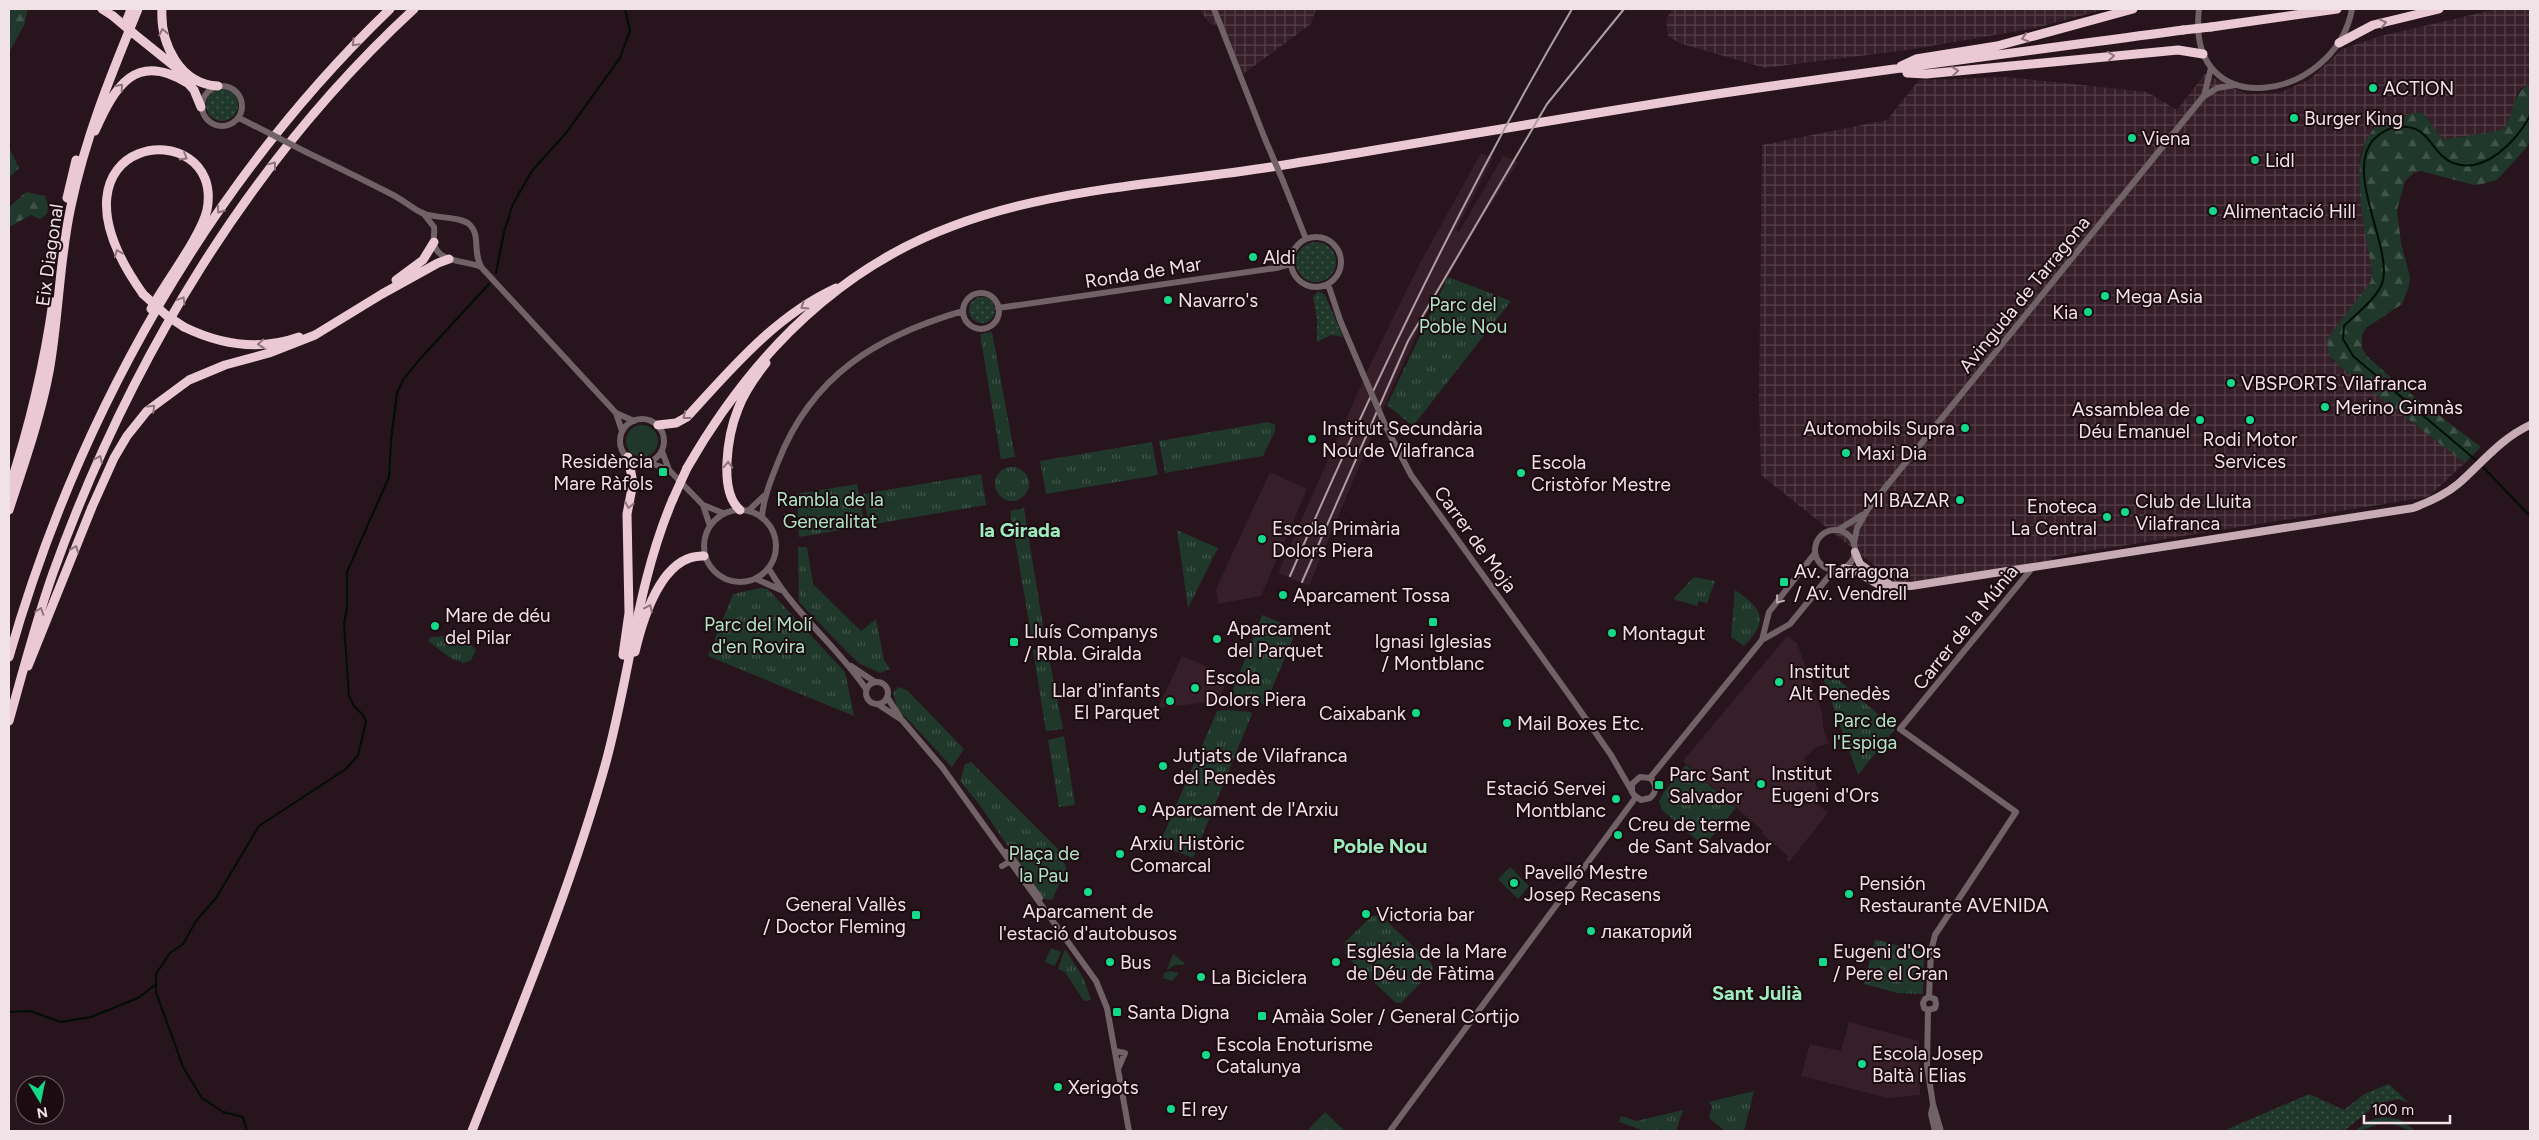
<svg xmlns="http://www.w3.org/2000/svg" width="2539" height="1140" font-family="Figtree,sans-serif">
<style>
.built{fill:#371f29}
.industrial{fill:url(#industrial-grid)}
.grass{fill:url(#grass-dots)}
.forest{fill:url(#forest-firs)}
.park{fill:url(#park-tufts)}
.garden{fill:#20382b}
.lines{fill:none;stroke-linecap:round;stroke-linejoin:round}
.stream{stroke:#000e04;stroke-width:2}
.minor{stroke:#706267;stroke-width:6}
.major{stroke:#c7abb5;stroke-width:8}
.highway{stroke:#eac8d4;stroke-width:9}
.rail{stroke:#ae9ea4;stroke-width:2}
.minor-bridge{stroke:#706267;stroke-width:6}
.highway-bridge{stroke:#eac8d4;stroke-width:9}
.oneway{stroke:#8e737d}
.oneway2{stroke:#bdafb4}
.poi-dot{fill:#14d989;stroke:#1d0b12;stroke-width:2}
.labels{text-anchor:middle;stroke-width:4;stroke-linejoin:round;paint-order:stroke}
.poi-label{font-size:19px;fill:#f0e2e7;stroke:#1d0b12;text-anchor:start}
.street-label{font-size:19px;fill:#f0e2e7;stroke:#1d0b12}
.park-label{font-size:19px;fill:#afe6c5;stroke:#1d0b12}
.neighbourhood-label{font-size:20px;font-weight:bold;fill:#9eecbe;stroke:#1d0b12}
</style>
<defs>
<pattern id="industrial-grid" width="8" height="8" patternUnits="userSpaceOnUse" patternTransform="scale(1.25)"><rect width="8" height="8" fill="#371f29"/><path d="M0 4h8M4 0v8" fill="none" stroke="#543f48"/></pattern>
<pattern id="grass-dots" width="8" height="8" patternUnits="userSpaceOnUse" patternTransform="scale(1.25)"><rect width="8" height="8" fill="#20382b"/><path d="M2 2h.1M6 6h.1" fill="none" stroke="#41544a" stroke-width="1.8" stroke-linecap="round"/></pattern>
<pattern id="forest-firs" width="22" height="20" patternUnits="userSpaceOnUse" patternTransform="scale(1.25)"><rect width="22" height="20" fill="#20382b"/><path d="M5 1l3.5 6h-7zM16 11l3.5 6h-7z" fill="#41544a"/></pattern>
<pattern id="park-tufts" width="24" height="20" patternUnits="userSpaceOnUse" patternTransform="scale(1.25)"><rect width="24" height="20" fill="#20382b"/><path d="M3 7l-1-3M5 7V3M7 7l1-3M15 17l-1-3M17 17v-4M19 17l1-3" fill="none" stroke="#41544a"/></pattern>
</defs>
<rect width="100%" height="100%" fill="#27141c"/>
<path class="built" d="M1481 153 1493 158 1456 230 1459 232 1503 156 1518 162 1484 215 1427 313 1390 393 1309 586 1278 573 1369 367 1420 263Z
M1270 472 1307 489 1261 596 1218 604 1216 589Z
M1787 636 1797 643 1822 712 1824 732 1829 743 1817 747 1804 758 1821 795 1815 802 1828 813 1789 862 1786 859 1788 856 1761 833 1763 831 1683 761Z
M1182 656 1229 676 1218 701 1158 708Z
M1849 1022 1919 1041 1920 1095 1888 1098 1801 1076 1810 1044 1841 1051Z"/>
<path class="industrial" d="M1199 9H1316L1311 24 1243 74 1221 25 1210 24Z
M1672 9H2106L2035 28 1907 50 1765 68 1679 43 1668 36 1666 20Z
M2497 9H2530V83L2520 89 2516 96 2511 119 2503 130 2443 140 2422 112 2384 121 2363 146 2360 156 2372 271 2371 281 2331 359 2465 463 2428 497 2052 557V562L1900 586 1761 475 1759 398 1762 145 1887 120 1919 80 2007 77 2147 92 2177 110 2205 74 2246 94 2279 93 2310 79 2342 49 2381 36Z"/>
<path class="grass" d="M206 105a16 16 0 1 1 32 0a16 16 0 1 1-32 0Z
M1296 262a20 20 0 1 1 40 0a20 20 0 1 1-40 0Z
M1318 291 1325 295 1343 337 1331 335 1317 342V320L1313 297Z
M969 310a13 13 0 1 1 26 0a13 13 0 1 1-26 0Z
M2389 1084 2409 1103 2398 1099 2377 1104 2344 1131H2223L2309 1094 2344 1110 2364 1094Z"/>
<path class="forest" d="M9 9H28L24 25 9 53Z
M2530 83V141L2526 148 2497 180 2478 185 2470 184 2421 171 2414 173 2405 181 2397 210 2401 243 2410 277 2409 286 2402 304 2366 328 2362 335V348L2367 356 2399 385 2481 447 2465 463 2338 365 2328 354 2327 339 2371 281 2372 271C2366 232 2341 144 2384 121 2394 115 2411 115 2422 112L2443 140 2502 130C2517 113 2509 96 2530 83Z
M9 147 19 168 9 178Z
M26 192 45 196 48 205 47 214 40 219 31 215 9 227V207Z"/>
<path class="park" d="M1448 277 1511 301 1413 426 1387 405Z
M992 332 1015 457 1001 459 980 334Z
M1268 422 1275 425V431L1263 456 1165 473 1159 441Z
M1152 442 1158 475 1046 494 1040 461Z
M995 484a17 17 0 1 1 34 0a17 17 0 1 1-34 0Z
M981 474 986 505 869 525 863 494Z
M857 484 865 526 799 537 797 494Z
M1024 508 1045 638 1032 640 1010 511Z
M1177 530 1218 548 1188 608Z
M798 547H807L813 584 861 631 876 619 884 660 890 669 880 673 860 664 848 653 799 602Z
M1694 577 1715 581 1707 603 1699 601 1697 606 1673 599Z
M761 588 768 589 845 672 854 716 708 656 733 594Z
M1735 590C1762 608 1770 620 1744 646L1731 637Z
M1262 615 1297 629 1265 705 1251 698 1229 700Z
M455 629 476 650 471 660 464 663 452 659 428 641 431 637 448 636Z
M1047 648 1063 729 1046 731 1033 650Z
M1832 674 1895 729 1858 775 1823 678Z
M898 687 907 690 964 749 952 767 897 708 893 692Z
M1229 710 1251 712 1252 714 1193 858 1159 845 1217 711Z
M1064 736 1075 805 1059 807 1048 740Z
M971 762 1061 852 1066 869 1052 900 1044 899 979 804 960 781 965 764Z
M1686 765 1736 808 1704 846 1662 810 1659 801 1663 793Z
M1380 915 1432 964 1433 970 1401 1003 1395 1002 1345 955V942L1372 916Z
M1875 939 1924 953 1923 994 1897 993 1864 984Z
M1065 949 1084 979 1091 1000 1084 1001 1065 972 1058 969Z
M1754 1091 1744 1131H1725L1709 1118 1712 1106 1709 1102Z
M1683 1110 1676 1131H1645L1619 1122 1621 1116 1637 1121Z
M1325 1112 1328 1115 1345 1131H1307Z"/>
<path class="garden" d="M626 441a16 16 0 1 1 32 0a16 16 0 1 1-32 0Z
M1510 867 1529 886 1518 899 1498 879Z
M1051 948 1061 952 1055 966 1045 962Z
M1173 954 1185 963 1183 965H1175L1167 970Z
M1169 971 1179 973 1172 981 1163 978 1164 973Z
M2382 1117 2399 1119 2416 1131C2405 1131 2397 1123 2385 1123 2374 1124 2366 1131 2355 1131L2368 1121Z"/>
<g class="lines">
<path class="stream" d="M496 273 504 232 513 204 532 171 566 133 620 58 630 31 625 9
M2478 462 2353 356 2343 339 2344 326C2355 315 2380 296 2383 280 2391 245 2345 174 2373 140 2380 133 2390 127 2399 127 2431 124 2430 154 2453 163 2485 175 2516 141 2530 116
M2482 466 2530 516
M9 1012 30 1011 61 1022 91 1017 138 998 155 985
M247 1131 243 1117 223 1112 202 1098 183 1067 156 992V974L170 953 183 944 196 921 216 898 259 826 346 769 358 755 366 722 364 716 354 706 349 696 344 624 347 608V572L389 477 391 440 397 393 403 380 419 360 489 284"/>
<path class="minor" d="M1214 9 1265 139
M2199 9C2185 126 2335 102 2352 9
M202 106a20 20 0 1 1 40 0a20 20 0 1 1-40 0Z
M2204 96 2211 68
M239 118 255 126
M306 152C335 166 364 180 393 195 403 200 412 208 422 213 436 219 462 216 470 225 481 236 472 253 482 268L616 413 622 431
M1283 181 1306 239
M423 213 434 227C435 232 433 237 434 243 437 263 466 260 481 267
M1291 262a25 25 0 1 1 50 0a25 25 0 1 1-50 0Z
M1328 284 1340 320 1363 374
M963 311a18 18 0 1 1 36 0a18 18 0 1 1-36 0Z
M998 308 1276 268 1291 264
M616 413 634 421
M620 441a22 22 0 1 1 44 0a22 22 0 1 1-44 0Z
M1386 427 1411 475 1572 699 1611 755 1634 795 1641 800 1650 798C1657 792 1657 784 1650 778L1640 777 1632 784V792
M662 451 669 470 703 505 710 526
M648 462 669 470
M703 505 723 513
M704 546a36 36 0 1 1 72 0a36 36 0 1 1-72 0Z
M748 511 764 496
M762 516C764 496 771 480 778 462 812 375 877 336 963 311
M1815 550a20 20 0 1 1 40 0a20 20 0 1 1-40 0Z
M1838 530 1862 515
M1854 544 1857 528 1868 509 2203 97 2217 88 2235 85
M769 569C795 614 837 646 866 689
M756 579 781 590
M1762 640 1769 612 1815 553
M851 666 875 682
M866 693a11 11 0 1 1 22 0a11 11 0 1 1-22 0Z
M887 697 900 717
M879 705 902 720 942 767 1096 981 1107 1008 1129 1131
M1650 778 1762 640 1790 624 1834 570
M1006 852 1010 855 1040 898
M1002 866 1009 862
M1929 997 1931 951 1935 935 2016 812 1900 729 2033 567
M1928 1010 1927 1066 1933 1104 1941 1131
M1928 1010 1935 1008 1936 1004 1935 999 1929 997
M1928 1010 1924 1008 1923 1003 1925 999 1929 997
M1115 1051 1125 1053 1118 1069
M1933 1105 1931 1114 1935 1131
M1390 1131 1636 797"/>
<path class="major" d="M1855 552 1860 564 1889 584
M1844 568 1854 570 1879 585 1911 586 2413 508C2429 502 2445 495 2458 484 2482 463 2500 439 2530 425"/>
<path class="highway" d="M102 9 113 16
M162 9C160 44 180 84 218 86
M125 25 131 9
M2211 27 2337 9
M133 33 179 70
M2339 43 2373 25 2439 9
M1901 66 1916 59 1997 46 2133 9
M1907 73 1926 74 2178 50 2203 54
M185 80 194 90 201 107
M95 131C115 86 136 50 189 84
M67 198 76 160
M396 280 423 260 434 242
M143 294C27 131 226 111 207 210 201 236 165 283 151 309
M184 327C221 345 260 351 299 337
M658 425 676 423 687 417C731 369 775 316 836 288
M687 468C737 381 802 304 892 254 1012 187 1152 187 1284 165 1428 142 1572 116 1717 94 1872 71 2027 51 2183 30
M9 489C29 428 44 366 53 302
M9 510C24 464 40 419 49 372 59 317 59 260 71 206 86 135 111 75 138 9
M740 510C718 491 728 434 738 409 744 393 755 377 766 363
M635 652C643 618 662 554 704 556
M623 655 629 613 627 514 633 483 628 457
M9 657C78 415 209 183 390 9
M28 666 92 507 114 458 127 436 147 411 189 380 225 365 269 353 315 335 382 294 438 263 449 259
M9 721C23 671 36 621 53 573 129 362 249 161 414 9
M472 1131C520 1009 571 888 606 762 630 674 637 583 673 499"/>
<path class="rail" d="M1290 576C1374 382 1465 191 1572 9
M1302 582 1408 341 1547 104 1624 9"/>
<path class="minor-bridge" d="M255 126 306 152
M1265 139 1283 181
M1363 374 1386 427"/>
<path class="highway-bridge" d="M113 16 133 33
M2183 30 2211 27
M143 294 166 315 184 327
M673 499 687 468"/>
</g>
<defs><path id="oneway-chevron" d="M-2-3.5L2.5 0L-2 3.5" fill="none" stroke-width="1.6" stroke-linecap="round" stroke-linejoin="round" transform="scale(1.25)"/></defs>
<g class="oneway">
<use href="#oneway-chevron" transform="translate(2383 23) rotate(-14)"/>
<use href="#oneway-chevron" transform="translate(163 32) rotate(-101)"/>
<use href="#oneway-chevron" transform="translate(2025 38) rotate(163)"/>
<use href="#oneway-chevron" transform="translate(355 43) rotate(134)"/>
<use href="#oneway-chevron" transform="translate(2111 56) rotate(-5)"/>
<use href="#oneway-chevron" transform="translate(1955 71) rotate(-6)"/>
<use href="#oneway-chevron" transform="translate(120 87) rotate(-48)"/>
<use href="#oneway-chevron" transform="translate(184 157) rotate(31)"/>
<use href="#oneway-chevron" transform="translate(273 165) rotate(-53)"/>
<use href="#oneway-chevron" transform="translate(220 210) rotate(125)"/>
<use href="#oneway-chevron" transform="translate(118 253) rotate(-113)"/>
<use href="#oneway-chevron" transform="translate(182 300) rotate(-59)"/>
<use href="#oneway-chevron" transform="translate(804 306) rotate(148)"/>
<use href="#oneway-chevron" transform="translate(261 344) rotate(176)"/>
<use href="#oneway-chevron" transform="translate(152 408) rotate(-44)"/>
<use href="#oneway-chevron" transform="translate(686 416) rotate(142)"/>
<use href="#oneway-chevron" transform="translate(99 459) rotate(-65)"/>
<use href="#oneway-chevron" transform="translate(728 465) rotate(-88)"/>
<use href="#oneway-chevron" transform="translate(629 505) rotate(101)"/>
<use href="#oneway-chevron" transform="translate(75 549) rotate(-68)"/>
<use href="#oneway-chevron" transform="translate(649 608) rotate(-64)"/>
<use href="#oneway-chevron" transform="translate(40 611) rotate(-72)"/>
</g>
<use class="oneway2" href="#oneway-chevron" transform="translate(1779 600) rotate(128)"/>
<g class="poi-dot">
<circle cx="2373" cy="88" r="5"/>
<circle cx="2294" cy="118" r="5"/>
<circle cx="2132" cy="138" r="5"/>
<circle cx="2255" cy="160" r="5"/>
<circle cx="2213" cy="211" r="5"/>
<circle cx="1253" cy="257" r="5"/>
<circle cx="2105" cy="296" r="5"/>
<circle cx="1168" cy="300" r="5"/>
<circle cx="2088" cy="312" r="5"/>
<circle cx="2231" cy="383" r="5"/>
<circle cx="2325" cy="407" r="5"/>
<circle cx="2200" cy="420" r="5"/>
<circle cx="2250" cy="420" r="5"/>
<circle cx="1965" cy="428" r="5"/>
<circle cx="1312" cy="439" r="5"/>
<circle cx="1846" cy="453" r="5"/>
<rect x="658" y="467" width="10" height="10" rx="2.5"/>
<circle cx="1521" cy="473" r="5"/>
<circle cx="1960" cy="500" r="5"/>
<circle cx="2125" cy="512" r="5"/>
<circle cx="2107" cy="517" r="5"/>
<circle cx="1262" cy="539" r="5"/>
<rect x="1779" y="577" width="10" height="10" rx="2.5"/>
<circle cx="1283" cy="595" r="5"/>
<rect x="1428" y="617" width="10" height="10" rx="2.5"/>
<circle cx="435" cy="626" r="5"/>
<circle cx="1612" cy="633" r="5"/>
<circle cx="1217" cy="639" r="5"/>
<rect x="1009" y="637" width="10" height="10" rx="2.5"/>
<circle cx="1779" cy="682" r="5"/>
<circle cx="1195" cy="688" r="5"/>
<circle cx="1170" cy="701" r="5"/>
<circle cx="1416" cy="713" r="5"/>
<circle cx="1507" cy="723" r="5"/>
<circle cx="1163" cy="766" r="5"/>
<circle cx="1761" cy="784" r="5"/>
<rect x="1654" y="780" width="10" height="10" rx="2.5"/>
<circle cx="1616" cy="799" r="5"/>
<circle cx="1142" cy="809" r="5"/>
<circle cx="1618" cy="835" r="5"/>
<circle cx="1120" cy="854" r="5"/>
<circle cx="1514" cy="883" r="5"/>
<circle cx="1088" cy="892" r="5"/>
<circle cx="1849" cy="894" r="5"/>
<circle cx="1366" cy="914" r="5"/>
<rect x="911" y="910" width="10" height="10" rx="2.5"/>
<circle cx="1591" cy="931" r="5"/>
<circle cx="1110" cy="962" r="5"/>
<circle cx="1336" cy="962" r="5"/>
<rect x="1818" y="957" width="10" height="10" rx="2.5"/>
<circle cx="1201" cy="977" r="5"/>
<rect x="1112" y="1007" width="10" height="10" rx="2.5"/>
<rect x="1257" y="1011" width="10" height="10" rx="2.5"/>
<circle cx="1206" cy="1055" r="5"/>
<circle cx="1862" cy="1064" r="5"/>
<circle cx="1058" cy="1087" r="5"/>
<circle cx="1171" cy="1109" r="5"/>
</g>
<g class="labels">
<g class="poi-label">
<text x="2383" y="95">ACTION</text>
<text x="2304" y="125">Burger King</text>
<text x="2142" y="145">Viena</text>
<text x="2265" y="167">Lidl</text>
<text x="2223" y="218">Alimentació Hill</text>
<text x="1263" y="264">Aldi</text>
<text x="2115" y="303">Mega Asia</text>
<text x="1178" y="307">Navarro's</text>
<text x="2078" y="319" text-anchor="end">Kia</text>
<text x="2241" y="390">VBSPORTS Vilafranca</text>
<text x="2335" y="414">Merino Gimnàs</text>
<text x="2190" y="416" text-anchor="end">Assamblea de<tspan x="2190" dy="22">Déu Emanuel</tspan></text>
<text x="1322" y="435">Institut Secundària<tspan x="1322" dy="22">Nou de Vilafranca</tspan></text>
<text x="1955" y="435" text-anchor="end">Automobils Supra</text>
<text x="2250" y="446" text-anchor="middle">Rodi Motor<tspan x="2250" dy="22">Services</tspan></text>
<text x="1856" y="460">Maxi Dia</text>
<text x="653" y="468" text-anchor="end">Residència<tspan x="653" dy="22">Mare Ràfols</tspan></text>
<text x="1531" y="469">Escola<tspan x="1531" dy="22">Cristòfor Mestre</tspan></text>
<text x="1950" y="507" text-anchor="end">MI BAZAR</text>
<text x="2135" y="508">Club de Lluita<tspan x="2135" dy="22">Vilafranca</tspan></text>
<text x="2097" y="513" text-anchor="end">Enoteca<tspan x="2097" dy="22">La Central</tspan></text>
<text x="1272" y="535">Escola Primària<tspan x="1272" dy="22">Dolors Piera</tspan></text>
<text x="1794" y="578">Av. Tarragona<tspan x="1794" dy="22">/ Av. Vendrell</tspan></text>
<text x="1293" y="602">Aparcament Tossa</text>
<text x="445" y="622">Mare de déu<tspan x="445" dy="22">del Pilar</tspan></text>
<text x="1227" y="635">Aparcament<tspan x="1227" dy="22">del Parquet</tspan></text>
<text x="1024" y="638">Lluís Companys<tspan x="1024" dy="22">/ Rbla. Giralda</tspan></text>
<text x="1622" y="640">Montagut</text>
<text x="1433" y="648" text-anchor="middle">Ignasi Iglesias<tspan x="1433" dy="22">/ Montblanc</tspan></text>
<text x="1789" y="678">Institut<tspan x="1789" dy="22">Alt Penedès</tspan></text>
<text x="1205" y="684">Escola<tspan x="1205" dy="22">Dolors Piera</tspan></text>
<text x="1160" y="697" text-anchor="end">Llar d'infants<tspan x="1160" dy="22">El Parquet</tspan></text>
<text x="1406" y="720" text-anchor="end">Caixabank</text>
<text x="1517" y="730">Mail Boxes Etc.</text>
<text x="1173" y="762">Jutjats de Vilafranca<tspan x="1173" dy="22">del Penedès</tspan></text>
<text x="1771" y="780">Institut<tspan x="1771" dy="22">Eugeni d'Ors</tspan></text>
<text x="1669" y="781">Parc Sant<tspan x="1669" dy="22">Salvador</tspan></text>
<text x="1606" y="795" text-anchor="end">Estació Servei<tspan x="1606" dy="22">Montblanc</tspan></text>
<text x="1152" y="816">Aparcament de l'Arxiu</text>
<text x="1628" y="831">Creu de terme<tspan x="1628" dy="22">de Sant Salvador</tspan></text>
<text x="1130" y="850">Arxiu Històric<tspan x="1130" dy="22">Comarcal</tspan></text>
<text x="1524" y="879">Pavelló Mestre<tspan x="1524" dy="22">Josep Recasens</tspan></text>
<text x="1859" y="890">Pensión<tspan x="1859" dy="22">Restaurante AVENIDA</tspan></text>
<text x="906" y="911" text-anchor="end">General Vallès<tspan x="906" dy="22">/ Doctor Fleming</tspan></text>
<text x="1088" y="918" text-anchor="middle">Aparcament de<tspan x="1088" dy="22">l'estació d'autobusos</tspan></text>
<text x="1376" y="921">Victoria bar</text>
<text x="1601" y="938">лакаторий</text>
<text x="1346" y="958">Església de la Mare<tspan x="1346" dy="22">de Déu de Fàtima</tspan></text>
<text x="1833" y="958">Eugeni d'Ors<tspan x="1833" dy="22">/ Pere el Gran</tspan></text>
<text x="1120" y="969">Bus</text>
<text x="1211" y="984">La Biciclera</text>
<text x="1127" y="1019">Santa Digna</text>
<text x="1272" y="1023">Amàia Soler / General Cortijo</text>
<text x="1216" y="1051">Escola Enoturisme<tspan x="1216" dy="22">Catalunya</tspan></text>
<text x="1872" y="1060">Escola Josep<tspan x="1872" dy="22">Baltà i Elias</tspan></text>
<text x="1068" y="1094">Xerigots</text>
<text x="1181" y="1116">El rey</text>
</g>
<g class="street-label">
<text transform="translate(49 255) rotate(-82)" y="7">Eix Diagonal</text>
<text transform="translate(1143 272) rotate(-9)" y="7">Ronda de Mar</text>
<text transform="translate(2024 294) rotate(-51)" y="7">Avinguda de Tarragona</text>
<text transform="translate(1476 539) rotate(54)" y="7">Carrer de Moja</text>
<text transform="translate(1965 627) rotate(-51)" y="7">Carrer de la Múnia</text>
</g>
<g class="park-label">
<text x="1463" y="311">Parc del<tspan x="1463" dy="22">Poble Nou</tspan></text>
<text x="830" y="506">Rambla de la<tspan x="830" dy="22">Generalitat</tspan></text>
<text x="758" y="631">Parc del Molí<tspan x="758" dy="22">d'en Rovira</tspan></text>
<text x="1865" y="727">Parc de<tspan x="1865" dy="22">l'Espiga</tspan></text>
<text x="1044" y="860">Plaça de<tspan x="1044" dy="22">la Pau</tspan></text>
</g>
<g class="neighbourhood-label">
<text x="1020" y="537">la Girada</text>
<text x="1380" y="853">Poble Nou</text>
<text x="1757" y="1000">Sant Julià</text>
</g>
</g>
<rect width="2539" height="1140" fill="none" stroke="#f0e2e7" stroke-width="20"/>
<g transform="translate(40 1100) rotate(170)"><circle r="24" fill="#1d0b12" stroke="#716167"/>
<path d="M0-4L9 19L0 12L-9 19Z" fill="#14d989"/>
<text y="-8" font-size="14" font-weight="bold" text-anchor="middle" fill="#f0e2e7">N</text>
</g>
<path d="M2364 1115v8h86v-8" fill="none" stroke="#f0e2e7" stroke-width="2.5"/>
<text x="2372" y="1115" font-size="15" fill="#f0e2e7" stroke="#1d0b12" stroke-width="4" paint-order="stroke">100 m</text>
</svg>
